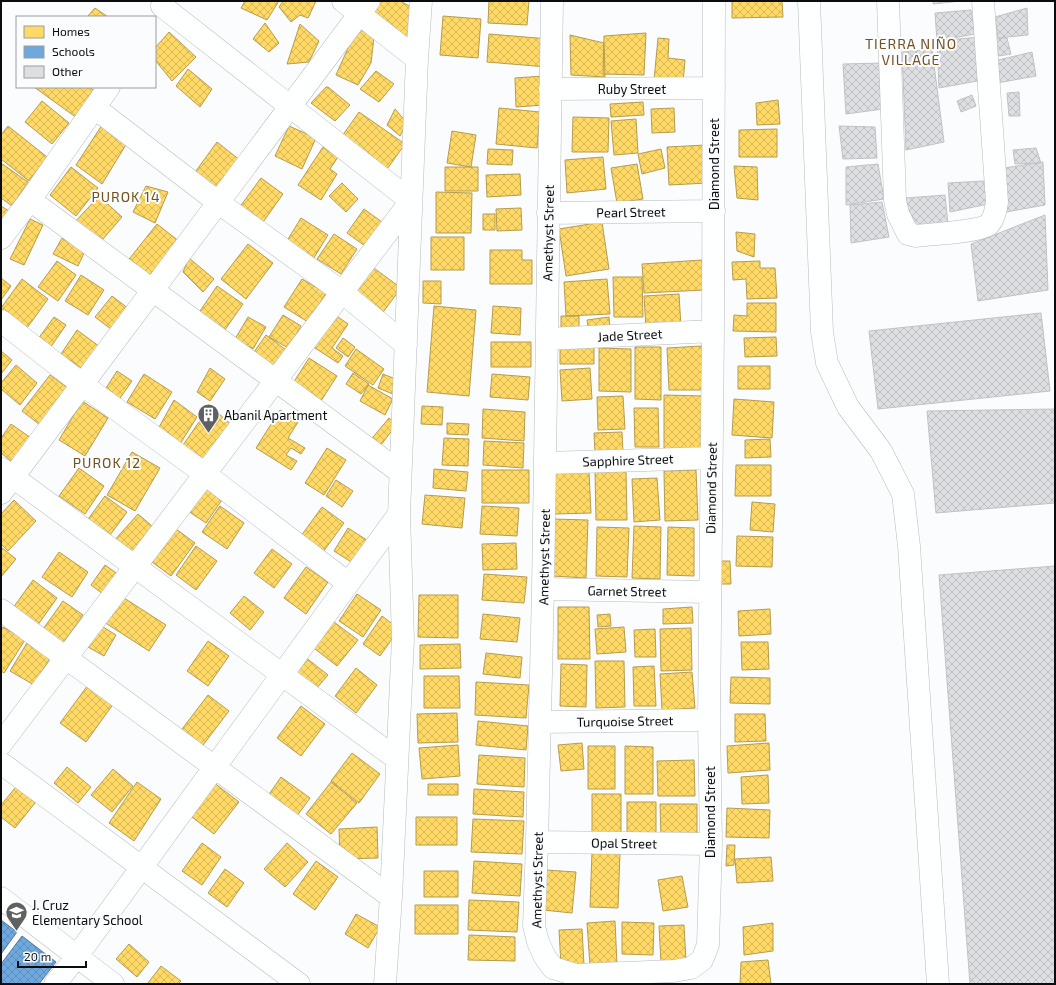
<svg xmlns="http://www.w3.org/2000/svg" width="1056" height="985" font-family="'Exo 2',sans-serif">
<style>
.homes{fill:url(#homes-cross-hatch);stroke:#b69c4c}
.schools{fill:url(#schools-cross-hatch);stroke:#51799e}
.building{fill:url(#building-cross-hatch);stroke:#c0c2c4}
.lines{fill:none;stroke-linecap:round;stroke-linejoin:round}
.minor-casing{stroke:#b8babc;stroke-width:23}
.minor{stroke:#feffff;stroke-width:22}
.labels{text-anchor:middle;stroke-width:4;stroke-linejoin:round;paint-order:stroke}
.street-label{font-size:13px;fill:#0a0c0f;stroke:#fafcfe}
.poi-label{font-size:13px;fill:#0a0c0f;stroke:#fafcfe;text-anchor:start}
.neighbourhood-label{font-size:14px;letter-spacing:1px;fill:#73501e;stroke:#fafcfe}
</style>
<defs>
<pattern id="homes-cross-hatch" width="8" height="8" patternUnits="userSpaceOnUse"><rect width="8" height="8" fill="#ffd966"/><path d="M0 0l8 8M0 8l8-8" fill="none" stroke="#d9b957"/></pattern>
<pattern id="schools-cross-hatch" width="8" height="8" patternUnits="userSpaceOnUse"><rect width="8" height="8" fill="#6fa8dc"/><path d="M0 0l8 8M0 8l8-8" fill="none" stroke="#5f8fbc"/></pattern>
<pattern id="building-cross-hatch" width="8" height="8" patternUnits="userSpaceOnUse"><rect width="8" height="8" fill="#dedfe2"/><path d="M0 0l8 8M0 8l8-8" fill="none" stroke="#bdbec1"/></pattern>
</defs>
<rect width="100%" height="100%" fill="#fbfcfd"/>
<path class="homes" d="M245 1H279L267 20 241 8Z
M283 1H316L308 18 300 15 291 22 279 7Z
M376 1H400L415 9 405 46 372 15Z
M489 1H529L527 25 488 23Z
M732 1H782L783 17 732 18Z
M95 8 108 17H87Z
M443 16 481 19 478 58 440 55Z
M265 23 279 43 269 52 253 39Z
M300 24 319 41 309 62 287 64Z
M357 28 374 37 371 63 358 85 336 75Z
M169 32 196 57 172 81 155 60V48Z
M646 33 644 75 603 74 604 36Z
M489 34 549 39 547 67 487 62Z
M570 35 604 43 605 77 571 75Z
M658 38 669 39 668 58 685 60 683 83 654 80Z
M188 69 212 89 200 107 176 86Z
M376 71 394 84 379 102 360 89Z
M543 76 544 105 516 107 515 78Z
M34 87H89L96 92 77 118Z
M326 87H328L350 105 335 121 311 103Z
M778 100 780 124 757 125 756 103Z
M42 101 69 123 52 144 25 122Z
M643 102 644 115 611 117 610 104Z
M499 108 540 112 537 148 496 144Z
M674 108 675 132 652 133 651 109Z
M395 109 407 123 400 136 387 125Z
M359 112 405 144 385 172 340 139Z
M573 117 609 118 608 152H572Z
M636 119 638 153 614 155 611 121Z
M102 125 127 143 102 184 76 165Z
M8 126 47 157 29 181 1 159V135Z
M289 126 316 138 302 169 275 156Z
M777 129V157H739V130Z
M452 131 476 135 471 167 447 163Z
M217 142 241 161 217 193 193 175Z
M706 145 708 183 669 185 667 147Z
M323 147 338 157 330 169 337 174 321 200 298 185Z
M488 149 513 150 512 165 487 164Z
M661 149 665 168 642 174 638 154Z
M603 157 606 189 567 193 565 160Z
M1 163 28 182 12 206 1 198Z
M637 164 643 199 617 203 611 168Z
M734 166 757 167 758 200 737 198Z
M71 167 98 188 76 216 50 195Z
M445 167H478V191H445Z
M520 174 521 195 487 197 486 175Z
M261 178 283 194 261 225 239 208Z
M342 183 358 199 346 212 329 196Z
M146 186 168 192 155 223 133 212Z
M436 192 472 193 471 233H436Z
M99 196 122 217 97 246 73 224Z
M1 206 9 211 1 225Z
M521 208 522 230 497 231 496 209Z
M364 209 382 222 365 246 347 233Z
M483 214H495V230H483Z
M301 218 328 235 312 261 285 244Z
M30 219 43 225 24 265 10 259Z
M602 222 609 269 566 276 559 229Z
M157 224 180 242 152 281 126 263Z
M736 232 755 234 754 257 737 251Z
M334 234 357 249 341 274 317 259Z
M431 237H464V270H431Z
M62 238 85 251 78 266 53 254Z
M248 244 273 263 246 299 221 279Z
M490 250H522V260H532V284H490Z
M189 258 214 279 203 292 183 272Z
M702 260 704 290 644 293 642 264Z
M57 261 76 275 58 301 38 287Z
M760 261V268H775L777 298 747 299 746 279 733 280 732 262Z
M367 263 401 288 381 315 348 290Z
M81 275 104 290 88 315 65 301Z
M613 277H642L643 317H614Z
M1 278 11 286 1 300Z
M22 279 48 299 27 328 1 308Z
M302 279 326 293 308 322 284 307Z
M607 279 610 314 566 316 564 282Z
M423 281H441V304L423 303Z
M217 286 243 304 222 334 196 317Z
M679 294 681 327 646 329 644 296Z
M112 296 133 312 116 333 95 317Z
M747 303H776V332L733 331 734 315 747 316Z
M434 306 476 310 469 396 427 392Z
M493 306 521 308 520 335 491 333Z
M331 312 348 324 332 348 343 356 338 363 309 344Z
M283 315 301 326 288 348 269 337Z
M561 316H579V335H561Z
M54 317 66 325 50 348 38 339Z
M248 317 266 327 253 349 235 339Z
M609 317 610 329 589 332 587 320Z
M77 330 103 349 87 372 61 354Z
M266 335 286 350 274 366 254 352Z
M776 337 777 356 745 357 744 338Z
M343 338 355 347 348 357 336 348Z
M491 342H531V367H491Z
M702 346 703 390H669L667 348Z
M560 347H594V364H560Z
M635 347H661V400L635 399Z
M599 348 631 349V392L599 391Z
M356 349 384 369 373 385 345 366Z
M1 351 12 360 1 374Z
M309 358 337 376 317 407 290 388Z
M16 365 37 383 20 405 1 389V383Z
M738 366H770V389H738Z
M210 368 225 379 210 401 197 392Z
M590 368 592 399 562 401 560 370Z
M117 371 132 381 118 401 104 391Z
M353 373 369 384 361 394 346 384Z
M144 374 172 392 155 419 127 402Z
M383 374 398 380 393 394 378 388Z
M492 374 530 377 528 400 490 397Z
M50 375 72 391 44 428 22 411Z
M368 385 393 399 385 415 360 401Z
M664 395 704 396V448L664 449Z
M623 396 625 429 598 430 597 397Z
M734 399 774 402 772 438 732 435Z
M174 400 197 417 180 444 158 429Z
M82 401 108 418 85 456 59 440Z
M210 406 233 426 205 466 181 448Z
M422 406 443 407 442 425 421 424Z
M634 408H658L659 447H635Z
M483 409 525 412 524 441 482 438Z
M280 410 298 422 288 438 305 448 301 454 291 448 286 455 297 461 291 470 256 448Z
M389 418 397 424 377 450 368 443Z
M447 423 469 424 468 435 447 434Z
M11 424 34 440 16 465 1 453V438Z
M622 432 623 452 595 453 594 433Z
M444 438 469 439 468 466 442 465Z
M770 439 771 457 745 458V440Z
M484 441 524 443 523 468 483 465Z
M327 448 346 460 324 495 305 483Z
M132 452 160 468 135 511 107 495Z
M736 465H771V496H735Z
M79 468 104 486 85 514 59 496Z
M434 469 468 472 466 491 433 488Z
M482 470H529V503H482Z
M696 470 698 520 665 521 664 471Z
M626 471 627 520H596L595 472Z
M589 472 591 513 555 514 553 473Z
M657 478 660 520 634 522 632 479Z
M336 480 353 491 342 507 326 496Z
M202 486 222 500 206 523 185 509Z
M425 495 465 498 462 528 422 524Z
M105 496 127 512 105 542 83 526Z
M14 500 36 521 8 551 1 544V514Z
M752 502 775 504 773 532 750 530Z
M220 506 244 523 227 549 202 532Z
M482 506 519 508 517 536 480 534Z
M322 507 344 523 323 552 301 536Z
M138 514 159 532 133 562 112 543Z
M553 519 588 520 586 578 552 576Z
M172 526 195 543 171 576 148 559Z
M634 526 661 527 660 579 632 578Z
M597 527 629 528 627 577 596 576Z
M668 527 694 528V576L667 575Z
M348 528 370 542 356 565 334 551Z
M737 536 773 537 772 567 736 566Z
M516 543 517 569 483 570 482 544Z
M196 546 217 561 196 590 176 575Z
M1 547 16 559 1 577Z
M272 549 292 564 274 588 254 573Z
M59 552 88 572 72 597 42 577Z
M719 561H730L731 584H719Z
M105 565 122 577 107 597 91 585Z
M306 567 328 582 306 614 284 598Z
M484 574 527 577 524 603 482 600Z
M33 580 57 598 32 633 8 615Z
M357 594 381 610 363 637 339 621Z
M419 595H458V638L418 637Z
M121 596 166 625 149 651 104 622Z
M244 596 264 612 250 630 230 613Z
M63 601 83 615 61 646 41 632Z
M558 607H589L590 659H558Z
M692 607 693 623 663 624V609Z
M770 609 771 634 739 636 738 611Z
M483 614 520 618 517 642 480 639Z
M610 614 611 626 598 627 597 615Z
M382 616 399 629 380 656 363 644Z
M330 619 358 640 337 666 310 645Z
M100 625 116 635 104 656 88 647Z
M3 627 25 640 4 673 1 671V630Z
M624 627 626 652 597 654 595 629Z
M691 628 692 670 661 671 660 629Z
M655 629 656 657H635L634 630Z
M30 638 53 653 34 685 10 671Z
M208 641 229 656 208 686 187 671Z
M741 642H768L769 669 742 670Z
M460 644 461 668 420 669V645Z
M486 653 522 657 520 678 483 674Z
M305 657 328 675 316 689 293 671Z
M595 661H624L625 707 596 708Z
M561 664 587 665 586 707 560 706Z
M654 666 656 706H634L633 667Z
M356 668 377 685 356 713 335 696Z
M692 672 695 708 662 710 660 674Z
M424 676H459L460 708H424Z
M731 677 770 678V704L730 703Z
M476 682 529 685 526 718 475 715Z
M88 685 114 703 86 742 60 723Z
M208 695 229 711 200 749 179 733Z
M301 706 325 724 301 756 277 738Z
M457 713 458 742 418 743 417 714Z
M735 714H765L766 741 735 742Z
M478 721 528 726 526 750 476 745Z
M582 743 584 769 561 771 558 745Z
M769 743 770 770 728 773 727 746Z
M458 745 460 776 422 779 419 748Z
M588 746H615V789H588Z
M625 746 653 747V794H625Z
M352 753 380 774 359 803 331 781Z
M479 755 525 758 524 787 477 784Z
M694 760 695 796H658L657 761Z
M67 767 91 787 78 803 54 783Z
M113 769 133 786 112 812 91 795Z
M768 775 769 803 742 804 741 777Z
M281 777 310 798 294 820 265 800Z
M20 782 39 798 15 828 1 817V805Z
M137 782 161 799 134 841 109 823Z
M213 782 239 802 214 834 188 814Z
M331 782 357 803 331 834 306 814Z
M428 784H458V795H428Z
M474 789 524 792 523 817 473 814Z
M592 794H621V837L592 836Z
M627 802H656V838H627Z
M660 804H697V838H661Z
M727 808 770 810 769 838 726 837Z
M416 817H457V845H416Z
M473 819 524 821 522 854 471 852Z
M377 827 378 858 340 859 339 829Z
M202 843 221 857 202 885 182 871Z
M287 843 308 862 285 887 264 869Z
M727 845H735L734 865 726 866Z
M592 852 620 853 618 908 590 907Z
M771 857 773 881 737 883 735 859Z
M316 861 338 877 315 910 293 894Z
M474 861 522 864 520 896 472 893Z
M225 869 244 883 227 907 208 893Z
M546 870 576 872 572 913 543 910Z
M424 871H458V897H424Z
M682 876 688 907 663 911 658 880Z
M469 900 519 902 517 932 468 930Z
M415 905H458V934H415Z
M356 914 380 927 368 948 345 934Z
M615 921 617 965 590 966 587 923Z
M622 922 654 923 653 955 622 954Z
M773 923V951L744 955 743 927Z
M684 925 686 961 661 963 659 926Z
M582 929 584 965 561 966 559 930Z
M469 935 515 937V961L468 960Z
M129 944 149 962 137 977 116 959Z
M768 960 771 984H740L741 962Z
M161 966 181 981 178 984H150L148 983Z"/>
<path class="schools" d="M1 920 17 932 1 954Z
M22 936 56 962 39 984H1V964Z"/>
<path class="building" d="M934 1H961L933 4Z
M1027 8 1028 35 998 38 995 17Z
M971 10 975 34 937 41 935 13Z
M979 37 977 81 939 88 937 41Z
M994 38H1007L1011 54 999 56Z
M932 49 944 142 906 150 902 52Z
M1032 52 1036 76 997 83 994 61Z
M883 63V109L846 114 843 64Z
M1019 92 1020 116H1009L1007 93Z
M972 95 976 106 961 112 957 101Z
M839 126 875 127 877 158 843 159Z
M1036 148 1041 163 1015 164 1013 150Z
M1043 162 1045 205 1006 212 1004 168Z
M878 164 884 199 846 205V167Z
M984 181 988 204 950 212 948 183Z
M945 195 948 225 910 233 906 198Z
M882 202 889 237 851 243 850 205Z
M1045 215 1048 290 978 301 971 244Z
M1041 313 1050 391 878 409 869 331Z
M1055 409V503L936 513 927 411Z
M1055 566V984H970L939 575Z"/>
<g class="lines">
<defs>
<path id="minor" d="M343 1 417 59
M552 1 543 589 537 842 534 926 538 942 545 957 553 968 576 975 674 971 691 968 702 960 708 945 711 844 709 720 713 331 714 1
M809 1 822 332 827 363 848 407 881 451 903 494 909 546 938 984
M888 1 895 200 898 214 908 234 916 236C931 234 977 232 988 225 994 220 996 209 997 202L983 1
M550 89 714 88
M95 108 219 203 342 292 406 345
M30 200 400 472
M548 213 714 211
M1 238 30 200 109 87
M1 321 83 385 205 474 348 583
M547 339 713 331
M545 463 711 458
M2 469 397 759
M1 493 369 1
M543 589 710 592
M1 610 391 897
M540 722 709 720
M1 744 411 201 162 6
M1 763 299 984
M537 842 711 844
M1 898 113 984
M55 984 77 956 399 514
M385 984 391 897 403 639 399 514 417 59 421 1"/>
</defs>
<use href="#minor" class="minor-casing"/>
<use href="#minor" class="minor"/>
</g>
<defs>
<symbol id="building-pin" viewBox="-11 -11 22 30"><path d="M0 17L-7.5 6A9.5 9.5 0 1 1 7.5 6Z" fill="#5e6062" stroke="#fafcfe"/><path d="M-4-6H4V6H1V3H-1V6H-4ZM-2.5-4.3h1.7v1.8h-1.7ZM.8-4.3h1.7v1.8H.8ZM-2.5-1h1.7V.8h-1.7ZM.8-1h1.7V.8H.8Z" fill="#fff"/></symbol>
<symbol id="school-pin" viewBox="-11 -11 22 30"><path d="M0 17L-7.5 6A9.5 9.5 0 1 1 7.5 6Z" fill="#5e6062" stroke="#fafcfe"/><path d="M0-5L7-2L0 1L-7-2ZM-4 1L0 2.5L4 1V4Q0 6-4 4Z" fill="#fff"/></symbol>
</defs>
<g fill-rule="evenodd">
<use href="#building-pin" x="196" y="402" width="25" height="34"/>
<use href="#school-pin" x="4" y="900" width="25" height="34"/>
</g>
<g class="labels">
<g class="street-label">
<text x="632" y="94">Ruby Street</text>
<text transform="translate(714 164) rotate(-90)" y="5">Diamond Street</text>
<text transform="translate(631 212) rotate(-1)" y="5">Pearl Street</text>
<text transform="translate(548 233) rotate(-89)" y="5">Amethyst Street</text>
<text transform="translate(630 335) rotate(-3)" y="5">Jade Street</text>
<text transform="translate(628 460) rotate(-2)" y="5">Sapphire Street</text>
<text transform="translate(711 488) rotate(-89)" y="5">Diamond Street</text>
<text transform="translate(544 557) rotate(-89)" y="5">Amethyst Street</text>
<text transform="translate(627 591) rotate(1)" y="5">Garnet Street</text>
<text transform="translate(625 721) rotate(-1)" y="5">Turquoise Street</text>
<text transform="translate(710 812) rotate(-90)" y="5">Diamond Street</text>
<text transform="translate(624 843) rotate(1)" y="5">Opal Street</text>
<text transform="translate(537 880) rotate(-89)" y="5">Amethyst Street</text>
</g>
<g class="poi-label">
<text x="224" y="420">Abanil Apartment</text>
<text x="32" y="910">J. Cruz<tspan x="32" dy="15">Elementary School</tspan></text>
</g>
<g class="neighbourhood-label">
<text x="911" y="49">TIERRA NIÑO<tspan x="911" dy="16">VILLAGE</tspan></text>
<text x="126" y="202">PUROK 14</text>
<text x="107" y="468">PUROK 12</text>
</g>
</g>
<rect width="1056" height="985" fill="none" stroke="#0a0c0f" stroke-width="4"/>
<rect x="16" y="16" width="140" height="72" fill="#fafcfe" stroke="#9a9c9e"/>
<rect x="24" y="26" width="20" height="12" fill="#ffd966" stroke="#9a9c9e"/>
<text x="52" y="36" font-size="12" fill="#0a0c0f">Homes</text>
<rect x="24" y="46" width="20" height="12" fill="#6fa8dc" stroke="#9a9c9e"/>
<text x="52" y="56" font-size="12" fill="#0a0c0f">Schools</text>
<rect x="24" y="66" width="20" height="12" fill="#dedfe2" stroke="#9a9c9e"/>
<text x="52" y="76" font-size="12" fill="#0a0c0f">Other</text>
<path d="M18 961v6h68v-6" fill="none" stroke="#0a0c0f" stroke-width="2"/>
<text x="24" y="961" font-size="12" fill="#0a0c0f" stroke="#fafcfe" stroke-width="3" paint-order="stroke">20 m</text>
</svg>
